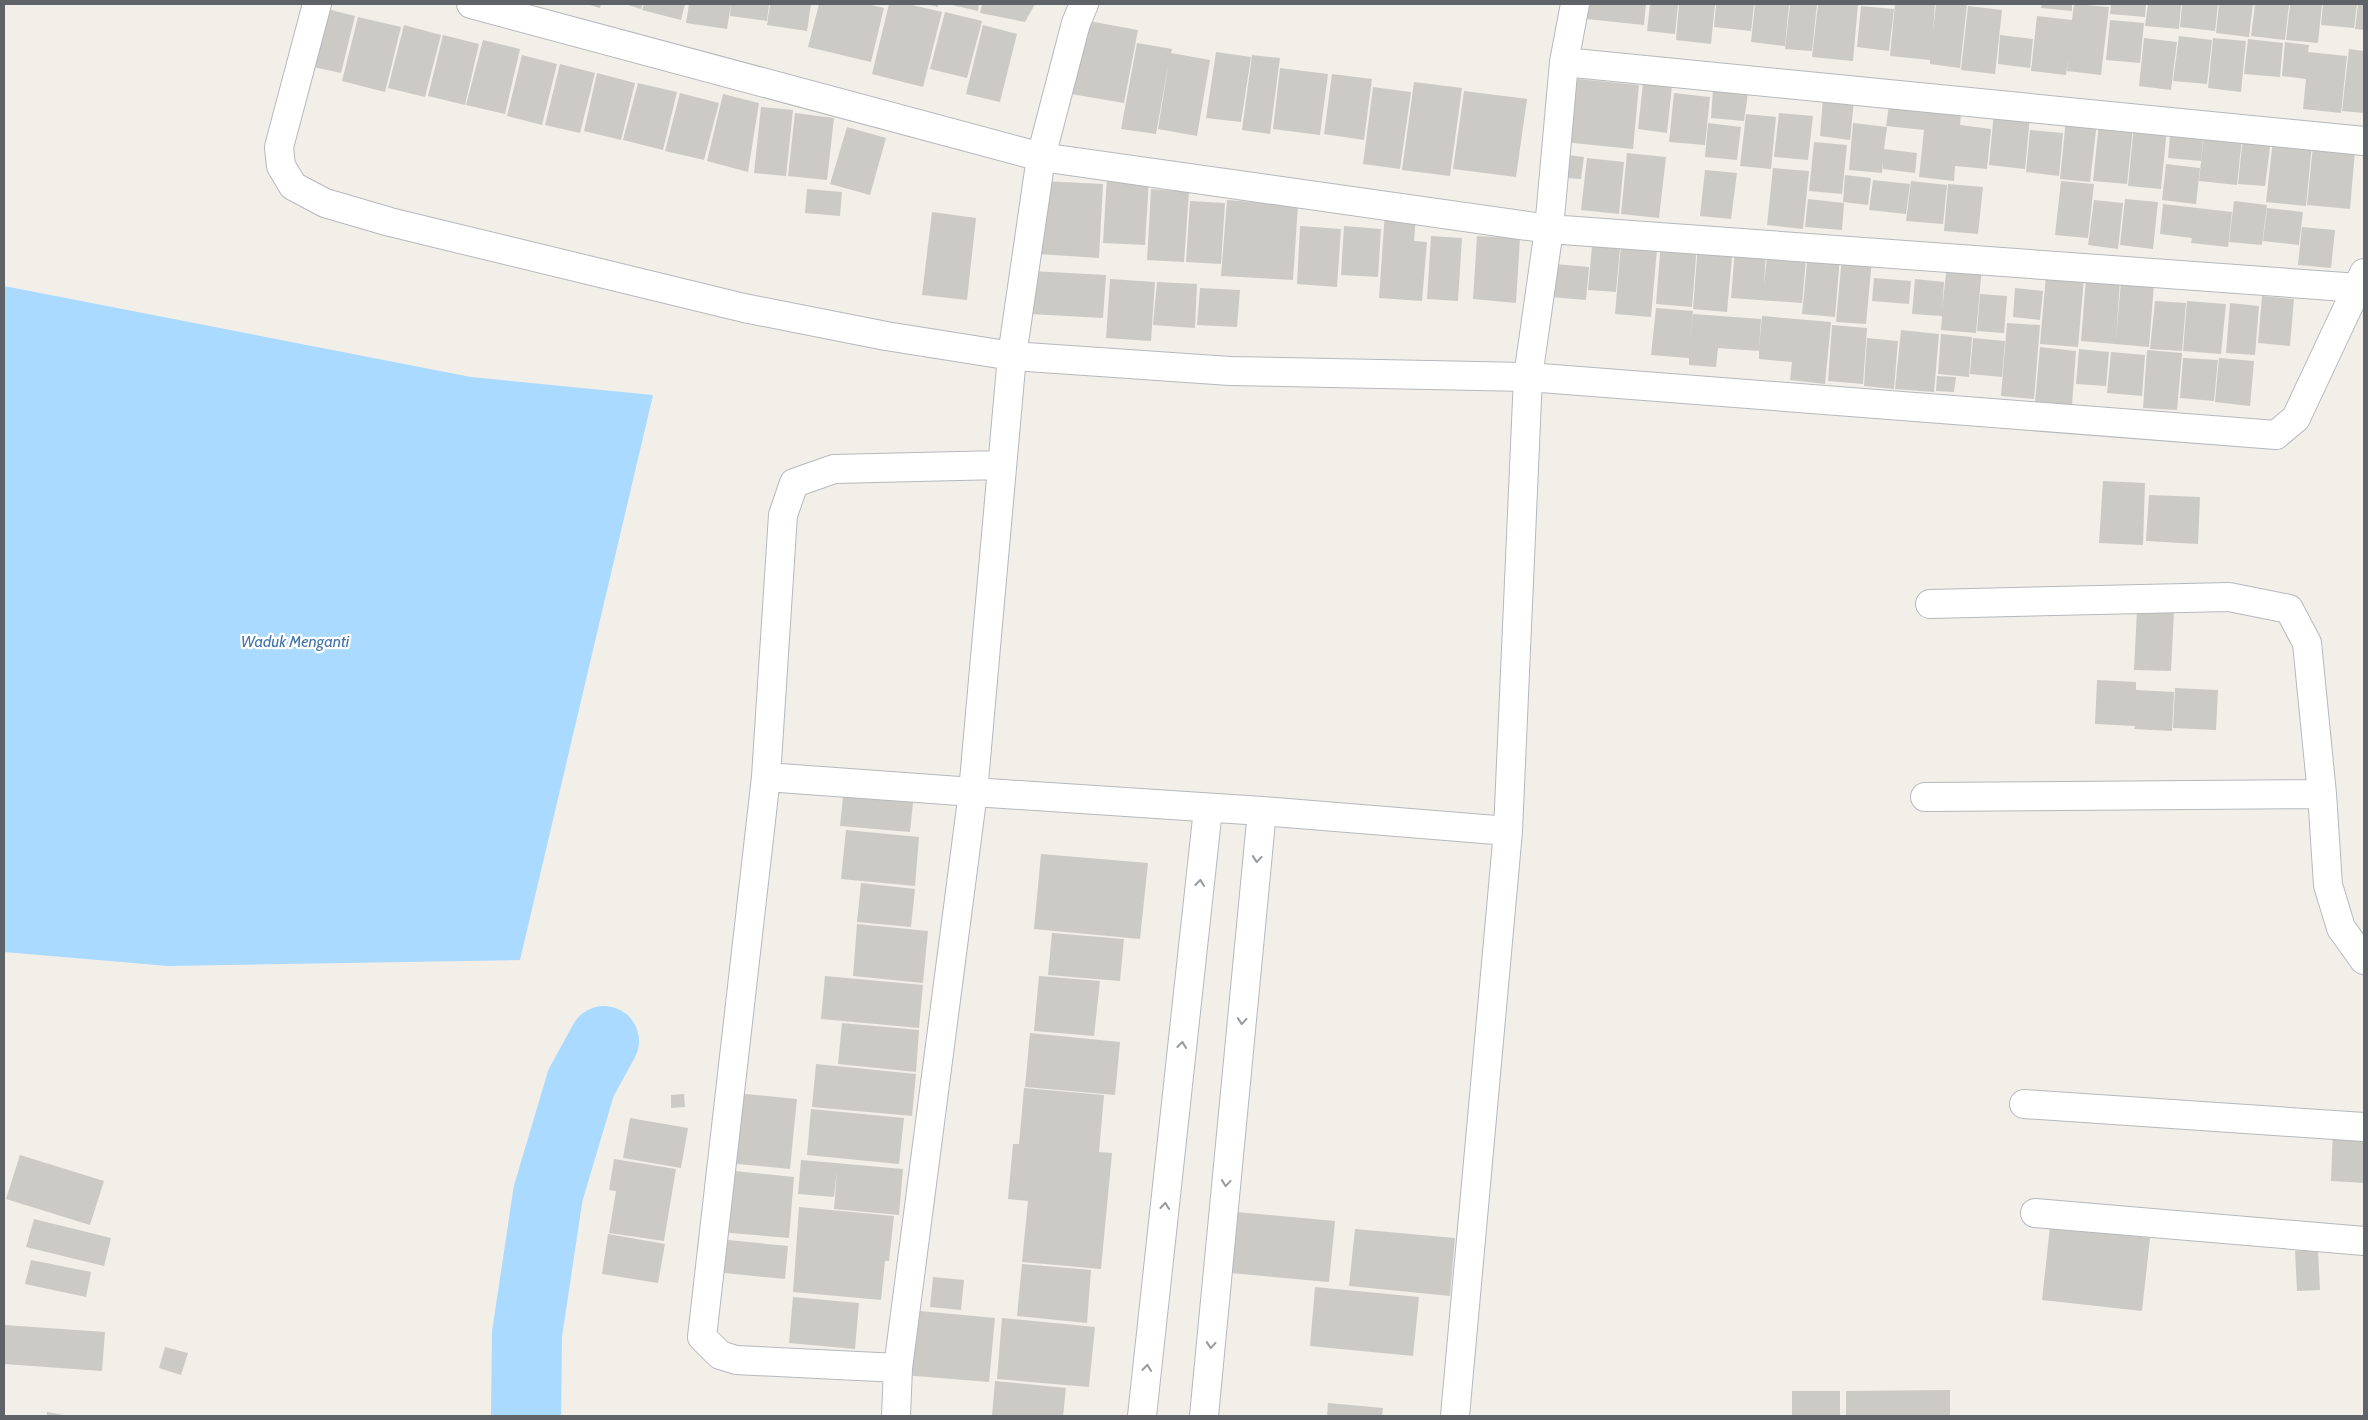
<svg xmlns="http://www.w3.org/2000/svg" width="2368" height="1420" font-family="Cabin,sans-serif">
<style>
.water{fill:#aadaff}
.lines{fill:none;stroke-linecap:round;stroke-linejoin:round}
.river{stroke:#aadaff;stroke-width:70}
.building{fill:#cccac5}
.minor-casing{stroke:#b5b8bc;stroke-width:30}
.minor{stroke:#fff;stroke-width:28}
.oneway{stroke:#979a9d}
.labels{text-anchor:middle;stroke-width:4.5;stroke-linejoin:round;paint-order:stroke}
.water-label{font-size:16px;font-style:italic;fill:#4174aa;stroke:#fff}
</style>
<rect width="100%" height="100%" fill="#f1efe8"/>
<path class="water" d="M4 286 471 377 653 395 520 960 168 966 4 952Z"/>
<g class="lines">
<path class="river" d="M526 1416 527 1334 548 1194 581 1083 604 1041"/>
</g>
<path class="building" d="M586 4H601L600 8Z
M625 4H643L641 9Z
M644 4H685L681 20 642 10Z
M689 4H731L727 29 686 23Z
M731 4H769L767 21 730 16Z
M770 4H811L807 31 767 25Z
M819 4H867L884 8 871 62 808 47Z
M889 4H908L942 12 923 87 872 74Z
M925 4H938V7Z
M948 4H979L978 11Z
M982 4H1035L1025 22 980 13Z
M1579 4H1646L1644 25 1577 18Z
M1650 4H1678L1675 34 1647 31Z
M1679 4H1715L1711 44 1676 40Z
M1716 4H1754L1751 31 1714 27Z
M1755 4H1789L1785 46 1751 42Z
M1790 4H1817L1812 51 1785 49Z
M1818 4H1858L1853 61 1812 57Z
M1895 4H1935L1933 32 1936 4H1967L1960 68 1930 64V60L1890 56Z
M2042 4H2072V11L2041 8Z
M2074 4 2109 7 2101 75 2067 71 2068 59 2066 75 2031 71 2037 16 2072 20Z
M2111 4H2146L2145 17 2110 14Z
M2148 4H2181L2179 29 2145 26Z
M2182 4H2218L2215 31 2180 27Z
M2219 4H2253L2249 37 2216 33Z
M2255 4H2289L2285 40 2251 36Z
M2290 4H2322L2318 43 2286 40Z
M2323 4H2357L2354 28 2321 25Z
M2358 4H2364V30L2355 29Z
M1861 6 1894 9 1889 51 1857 47Z
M1968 6 2002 10 1995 74 1961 70Z
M319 7 355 16 341 73 304 65Z
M945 12 982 21 967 78 930 69Z
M358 17 401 27 385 92 342 81Z
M1078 19 1138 30 1124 103 1065 93Z
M2110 20 2144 23 2140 63 2106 60Z
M404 25 441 35 425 97 388 88Z
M983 25 1017 34 1000 102 966 94Z
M443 35 479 44 465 105 428 96Z
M2000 35 2033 39 2030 68 1998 64Z
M2179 36 2212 40 2207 84 2173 81Z
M2144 38 2177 42 2171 90 2139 86Z
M2213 38 2246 41 2241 92 2208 88Z
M2248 39 2283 43 2280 77 2244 74Z
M483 40 520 49 505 114 466 105Z
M2285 42 2309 45 2308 52 2347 56 2341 113 2303 109 2306 79 2282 76Z
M1137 43 1172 49 1171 53 1210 60 1197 136 1158 129 1169 61 1156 134 1121 129Z
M2349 49 2364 51V113L2342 111Z
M1216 52 1251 57 1241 122 1206 118Z
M522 55 557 64 542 125 507 116Z
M1252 55 1280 58 1270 134 1242 130Z
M560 64 595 73 580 133 545 125Z
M1280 68 1328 74 1320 135 1273 129Z
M597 73 635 83 621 140 584 131Z
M1332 74 1372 79 1364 140 1324 134Z
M1569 78 1639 85 1633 149 1563 142Z
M1414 82 1462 88 1450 176 1402 170Z
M638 83 677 92 663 150 623 140Z
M1643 83 1672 86 1667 133 1638 129Z
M1373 87 1411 92 1400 169 1363 164Z
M1713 90 1748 93 1744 121 1711 118Z
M1464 91 1527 99 1516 177 1453 169Z
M680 93 719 103 704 160 665 151Z
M1674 93 1710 97 1705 145 1669 142Z
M723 94 759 103 748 172 707 161Z
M1823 98 1854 101 1850 140 1820 136Z
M1889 105 1961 114 1960 125 1991 129 1987 169 1955 166 1954 181 1919 177 1924 130 1886 126Z
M761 107 793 110 786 176 754 173Z
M1994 112 2030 116 2025 169 1989 165Z
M795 113 834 118 827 180 788 176Z
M1779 113 1813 116 1808 160 1774 157Z
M1746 114 1776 117 1771 169 1740 166Z
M2066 119 2097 122 2090 182 2060 179Z
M1708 123 1741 127 1737 160 1705 157Z
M1853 123 1887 127 1884 149 1917 153 1915 173 1883 169V161L1882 173 1849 170Z
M2099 123 2133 127 2127 184 2093 181Z
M2134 125 2167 129 2161 189 2128 186Z
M2171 125 2204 129 2201 161 2168 158Z
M847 127 886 138 870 195 830 184Z
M2030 130 2063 133 2059 176 2026 172Z
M2204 134 2242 138 2237 185 2199 181Z
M2243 137 2271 140 2265 186 2238 184Z
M2273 140 2312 144 2306 206 2266 202Z
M1814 142 1847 145 1842 194 1809 191Z
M2313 146 2355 151 2350 209 2307 205Z
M1627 153 1666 157 1659 218 1621 214Z
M1568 155 1584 157 1581 179 1566 178Z
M1587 158 1624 162 1619 214 1581 210Z
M2166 164 2200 168 2196 204 2162 200Z
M1773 168 1809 171 1803 229 1767 225Z
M1705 170 1737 173 1731 219 1700 216Z
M1845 175 1871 178 1868 205 1843 202Z
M1107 176 1149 179 1145 245 1103 243Z
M1873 180 1910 184 1906 214 1869 210Z
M1043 181 1103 184 1099 258 1038 254Z
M1911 181 1947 185 1943 224 1906 221Z
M2061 181 2094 184 2088 238 2055 235Z
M1948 184 1983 187 1978 234 1944 231Z
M807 189 842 192 840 216 805 213Z
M1151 189 1189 192 1184 262 1147 260Z
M1808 199 1844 203 1842 230 1805 227Z
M2125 199 2158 202 2153 249 2120 245Z
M1227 200 1298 205 1293 280 1221 276Z
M2094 200 2123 203 2118 249 2088 245Z
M1190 201 1225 203 1221 264 1186 262Z
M2234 201 2267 205 2262 245 2229 242Z
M2163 204 2232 212 2228 247 2191 243 2192 238 2160 234Z
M2267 208 2303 212 2299 245 2263 241Z
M932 212 976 218 967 300 922 295Z
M1385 212 1416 214 1414 241 1427 242 1422 301 1379 298Z
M1300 226 1341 229 1337 287 1297 284Z
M1344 226 1381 229 1378 277 1341 275Z
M2302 227 2335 230 2331 268 2298 265Z
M1431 236 1462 238 1458 301 1427 299Z
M1477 236 1520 238 1516 303 1473 299Z
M1661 241 1697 244 1692 307 1656 304Z
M1698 244 1733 247 1727 312 1693 309Z
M1621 245 1657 249 1651 317 1615 314Z
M1592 246 1620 249 1616 292 1588 290Z
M1735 249 1766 252 1764 286 1767 256 1806 259 1802 303 1731 298Z
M1808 253 1840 256 1835 317 1802 314Z
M1842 256 1872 259 1866 324 1836 322Z
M1554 264 1589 267 1586 300 1551 297Z
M1947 264 1982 267 1976 333 1941 330 1942 316 1912 314 1915 279 1944 282 1942 310Z
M1032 271 1106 275 1103 318 1030 314Z
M2046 275 2084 278 2078 347 2040 344Z
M1874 278 1911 281 1909 304 1872 301Z
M2086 278 2120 280 2116 340 2121 281 2154 284 2149 347 2081 341Z
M1110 279 1155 282 1151 341 1106 338Z
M1157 282 1197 284 1195 328 1153 325Z
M1200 288 1240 290 1237 327 1197 325Z
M2015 288 2043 291 2040 320 2013 317Z
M1980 294 2007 296 2004 333 1977 331Z
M2262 296 2294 299 2290 346 2258 343Z
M2155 301 2186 303 2182 351 2150 349Z
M2187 301 2226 304 2221 354 2183 351Z
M2230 303 2259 306 2255 355 2226 353Z
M1656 308 1693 311 1690 341 1693 314 1761 319 1759 349 1762 316 1831 322 1825 384 1790 380 1792 362 1759 359V351L1718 348 1716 367 1689 365V358L1651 355Z
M2007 323 2040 325 2034 399 2001 396Z
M1832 325 1867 328 1863 384 1828 381Z
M1901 330 1939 334 1934 392 1895 389Z
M1941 334 1972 337 1969 377 1938 374Z
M1867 338 1898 341 1894 389 1864 386Z
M1973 338 2005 341 2002 377 1970 374Z
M2040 347 2076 351 2072 405 2035 402Z
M2079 349 2109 352 2106 386 2076 384Z
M2147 350 2182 353 2177 410 2143 408Z
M2111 352 2145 355 2142 396 2107 393Z
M2183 358 2218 360 2214 401 2180 398Z
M2219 358 2254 361 2250 406 2215 402Z
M1937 376 1956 377 1954 392 1936 391Z
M2103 481 2145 483 2143 545 2099 543Z
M2149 495 2200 497 2198 544 2146 541Z
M2137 609 2174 611 2171 671 2134 670Z
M2097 680 2136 682V690L2174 692 2172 731 2134 729 2135 726 2095 724Z
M2175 688 2218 690 2216 730 2173 728Z
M844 787 914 793 910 832 840 826Z
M846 830 919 837 915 886 841 879Z
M1041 854 1148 863 1140 939 1034 929Z
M861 883 915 889 911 927 857 922Z
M857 924 928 931 923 983 853 976Z
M1052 933 1124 939 1120 981 1048 975Z
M825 976 923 985 919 1028 821 1019Z
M1039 976 1100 981 1094 1036 1034 1031Z
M842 1023 919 1030 916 1072 838 1064Z
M1030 1033 1120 1042 1115 1095 1025 1087Z
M816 1064 916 1074 912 1116 812 1107Z
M1024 1088 1104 1095 1099 1152 1112 1153 1101 1269 1022 1262 1028 1201 1008 1199 1013 1144H1019Z
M735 1093 797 1099 790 1169 728 1163Z
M684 1094 685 1107 671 1108V1095Z
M811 1109 904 1118 899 1164 807 1155Z
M630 1118 688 1128 681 1168 623 1158Z
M2333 1127 2364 1129V1183L2331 1181Z
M20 1155 104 1181 90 1225 6 1199Z
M614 1159 676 1169 664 1241 609 1233 616 1191 609 1190Z
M801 1160 903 1169 899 1215 834 1209 837 1170 834 1197 798 1194Z
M725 1170 794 1177 789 1238 719 1232Z
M799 1207 894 1216 889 1261H885L881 1300 793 1292Z
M1236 1212 1335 1221 1329 1282 1230 1273Z
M34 1219 111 1238 104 1266 26 1247Z
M2050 1227 2150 1238 2142 1311 2042 1300Z
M1355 1229 1455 1238 1450 1296 1349 1286Z
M608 1234 665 1244 658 1283 602 1274Z
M718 1239 788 1246 785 1279 715 1272Z
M2318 1250 2320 1290 2297 1291 2295 1251Z
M31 1260 91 1272 86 1297 25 1284Z
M1022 1264 1091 1270 1087 1323 1017 1316Z
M933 1277 964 1280 961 1310 930 1307Z
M1315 1287 1419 1297 1413 1356 1310 1346Z
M793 1297 859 1303 855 1349 789 1343Z
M909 1310 995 1318 989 1382 903 1375Z
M1002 1318 1095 1327 1089 1387 997 1379Z
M4 1325 105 1332 102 1371 4 1364Z
M165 1347 188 1353 181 1375 159 1368Z
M995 1381 1066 1388 1063 1416H992Z
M1950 1390V1416H1846V1391Z
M1792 1391H1840V1416H1792Z
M1328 1403 1383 1408 1382 1416H1327Z
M47 1412 64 1415V1416H47Z"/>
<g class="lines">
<defs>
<path id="minor" d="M317 4 279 147 281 166 293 186 325 203 390 222 744 308 886 336 1012 356 1230 371 1528 377 2276 435 2296 418 2364 273
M471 4 1041 157 1549 229 2359 288
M1084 4 1076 23 1041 157 1012 356 973 792 1262 811 1508 831
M1564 62 2364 141
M1930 604 2229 597 2289 609 2307 643 2322 794 2328 885 2341 928 2364 960
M766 777 783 515 794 483 834 469 1001 465
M1925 797 2322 794
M2024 1104 2364 1127
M2035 1213 2364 1241
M896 1416 898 1368 973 792 766 777 702 1337 720 1355 736 1360 898 1368
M1142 1416 1208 809
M1204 1416 1262 811
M1455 1416 1508 831 1528 377 1549 229 1564 62 1575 4"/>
</defs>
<use href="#minor" class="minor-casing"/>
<use href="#minor" class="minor"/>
</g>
<defs><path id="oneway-chevron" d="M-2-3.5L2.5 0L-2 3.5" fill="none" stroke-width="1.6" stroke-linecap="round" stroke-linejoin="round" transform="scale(1.25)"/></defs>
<g class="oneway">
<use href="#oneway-chevron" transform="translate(1257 859) rotate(95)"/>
<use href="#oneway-chevron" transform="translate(1200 883) rotate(-84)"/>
<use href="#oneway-chevron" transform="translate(1242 1021) rotate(95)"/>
<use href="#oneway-chevron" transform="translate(1182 1045) rotate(-84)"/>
<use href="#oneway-chevron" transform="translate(1226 1183) rotate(95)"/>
<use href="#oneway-chevron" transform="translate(1165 1206) rotate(-84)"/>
<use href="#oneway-chevron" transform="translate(1211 1345) rotate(95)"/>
<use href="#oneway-chevron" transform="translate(1147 1368) rotate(-84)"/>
</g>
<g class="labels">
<g class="water-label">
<text x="295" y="647">Waduk Menganti</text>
</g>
</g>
<rect width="2368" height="1420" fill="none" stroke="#5f6368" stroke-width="10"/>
</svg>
